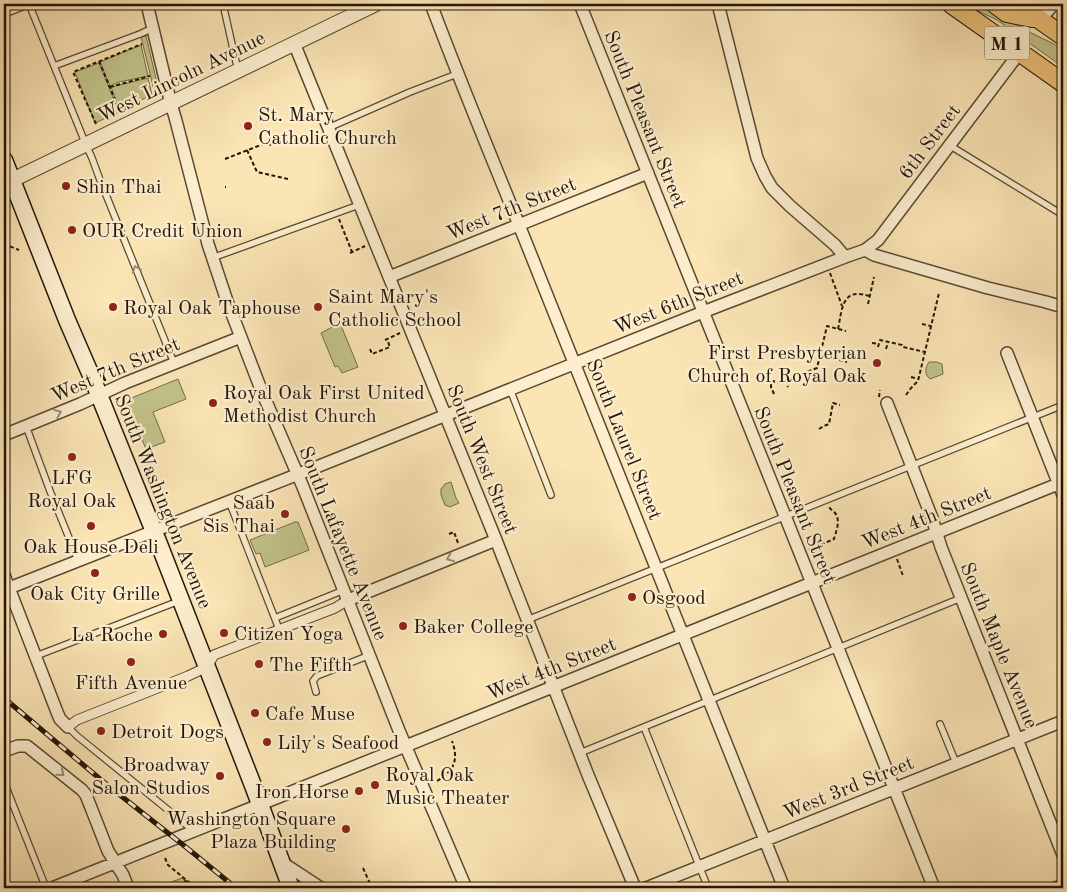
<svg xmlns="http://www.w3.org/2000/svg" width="1067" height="892" font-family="'Old Standard TT',serif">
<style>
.green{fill:#c2c38b;stroke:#726c49}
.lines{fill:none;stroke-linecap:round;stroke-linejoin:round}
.service-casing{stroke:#594932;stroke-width:8}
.pedestrian-casing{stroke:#594932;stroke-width:11}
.minor-casing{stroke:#594932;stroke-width:14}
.tertiary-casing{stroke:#594932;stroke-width:16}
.secondary-casing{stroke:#231507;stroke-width:19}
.primary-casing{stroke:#231507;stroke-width:20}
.path{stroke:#231507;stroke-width:2;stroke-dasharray:4 2.5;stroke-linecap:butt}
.service{stroke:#fceecf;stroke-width:5.5}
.pedestrian{stroke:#fceecf;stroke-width:9}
.minor{stroke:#fceecf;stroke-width:11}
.tertiary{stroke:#fceecf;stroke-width:14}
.secondary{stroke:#fceecf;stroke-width:16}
.primary{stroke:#eec27a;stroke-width:18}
.rail-casing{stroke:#231507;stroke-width:5}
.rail{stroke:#fceecf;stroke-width:3;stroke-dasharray:9;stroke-linecap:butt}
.oneway{stroke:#9a8c75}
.poi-dot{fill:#8f2418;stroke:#fceecf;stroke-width:2}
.labels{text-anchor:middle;stroke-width:4.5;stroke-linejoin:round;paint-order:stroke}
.shield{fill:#fceecf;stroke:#645643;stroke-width:1}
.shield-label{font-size:19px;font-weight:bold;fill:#231507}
.street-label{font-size:20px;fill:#231507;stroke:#fceecf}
.poi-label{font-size:20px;fill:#231507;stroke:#fceecf;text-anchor:start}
</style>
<rect width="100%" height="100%" fill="#fbe5b5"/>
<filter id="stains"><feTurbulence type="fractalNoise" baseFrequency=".004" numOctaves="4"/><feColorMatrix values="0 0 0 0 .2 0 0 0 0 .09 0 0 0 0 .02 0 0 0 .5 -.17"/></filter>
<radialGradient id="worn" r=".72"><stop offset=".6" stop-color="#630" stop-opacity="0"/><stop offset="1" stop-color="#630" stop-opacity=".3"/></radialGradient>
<path class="green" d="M964 4H987L1023 29 1054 44 1063 51V67L997 20Z
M146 36 159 91 155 94 141 37Z
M141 45 148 76 119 82 110 86 100 62Z
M99 63 119 112 95 123 75 72Z
M148 78 152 95 128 106V107L120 111 111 87Z
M340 323 358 367 342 373 338 366 335 367 321 333Z
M929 362H937L942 364 943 374 930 379C924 374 925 368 929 362Z
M178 379 186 399 153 412 165 442 146 449 129 408 128 404 129 399Z
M451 482 456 498 459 503 450 507 445 505 441 495V489L445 484Z
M295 522H298L309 550 265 567 260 553 256 554 250 540Z
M182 878 195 888H156Z"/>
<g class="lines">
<defs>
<path id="service" d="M29 4 86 145 92 158 100 180 174 363
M223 4 238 71
M54 66 140 34 153 28
M328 128 410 92 457 74
M949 145 1063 215
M212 258 359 205
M510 389 551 495
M26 426 50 491 78 560
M229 501 279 629
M275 618 344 590
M527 620 1063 405
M36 656 179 601
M316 692 313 681 317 676 370 655
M940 724 956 763
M68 727 77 736 194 831
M644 727 708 888
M580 753 961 598
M4 782 46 888
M1047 888 1063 882"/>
<path id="pedestrian" d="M68 727 77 720 188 676 207 667 214 655 335 608 348 600"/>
<path id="minor" d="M147 4 171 104 175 117 208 244 227 301 262 392 303 487 400 733 466 888
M431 4C465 95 503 184 539 275 620 480 702 684 784 888
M580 4 934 888
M718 4 757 158 765 176 772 188 790 206 835 245 845 257
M4 11 22 4
M1040 20 1054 4
M294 43 496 540 588 775 635 888
M865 250 874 255 988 288 1046 302 1063 307
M389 277 648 173
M1007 353 1063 495
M887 403 932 518 941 547 1063 855
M4 435 80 404 125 383 241 337
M4 575 57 712 60 719 68 727
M4 590 319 466 703 312 845 257 865 250 878 240 1020 52
M348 600 496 540
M4 751 18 746H27L82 790 86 795 108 851 123 875 128 888
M283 863 321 888
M52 888 1063 482
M646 888 1063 721"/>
<path id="tertiary" d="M4 184 376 4"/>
<path id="secondary" d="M4 160 67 320 93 380 159 544 254 788 291 888"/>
<path id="primary" d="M951 4 1063 83
M995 4 1007 13 1032 18
M1017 4 1063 36"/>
</defs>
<use href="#service" class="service-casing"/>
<use href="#pedestrian" class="pedestrian-casing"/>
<use href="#minor" class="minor-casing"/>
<use href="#tertiary" class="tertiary-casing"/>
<use href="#secondary" class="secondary-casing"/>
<use href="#primary" class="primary-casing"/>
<path class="path" d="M99 61 120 112
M110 87 150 76
M96 124 73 72 142 44
M269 142 271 147
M247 150 257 172 288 179
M225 159 271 141 268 134
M225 187H226
M339 219 352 252
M4 244 19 250
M350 253 365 246
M830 273 842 306
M868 304 874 277
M922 324 931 326
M838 329C841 317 841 293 858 294 862 294 866 295 870 296
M385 340 400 333
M872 343 879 344
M878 347 880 340 902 345 903 347 925 352
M370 349 372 354 390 347 387 339
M886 349 888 342
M820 355 847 362
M808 371 811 378
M911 377 919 379
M785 380 788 387
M774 394 771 387V382L773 381 778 383 817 368 827 326 846 331
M906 395 911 388 918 381 939 293
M879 397 880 390
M819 429 824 426 829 424 833 403 840 405
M449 534 454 532 458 543
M807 539 814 537
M809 550 834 539C836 532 841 520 835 513 834 511 831 510 829 507
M897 559 903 576
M437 781C454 771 459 760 452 741
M165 858 168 865 196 888
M363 868 372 888
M182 888 186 880"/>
<use href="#service" class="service"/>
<use href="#pedestrian" class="pedestrian"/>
<use href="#minor" class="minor"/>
<use href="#tertiary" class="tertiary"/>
<use href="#secondary" class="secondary"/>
<use href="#primary" class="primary"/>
<defs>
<path id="rail" d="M4 698 106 784 187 848 236 888"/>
</defs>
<use href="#rail" class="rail-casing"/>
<use href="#rail" class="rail"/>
</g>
<defs><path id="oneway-chevron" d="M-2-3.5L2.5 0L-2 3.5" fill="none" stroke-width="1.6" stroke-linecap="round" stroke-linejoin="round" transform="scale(1.25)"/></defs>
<g class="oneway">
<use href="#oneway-chevron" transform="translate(136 269) rotate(-112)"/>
<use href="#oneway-chevron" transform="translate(58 413) rotate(-22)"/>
<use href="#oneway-chevron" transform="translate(450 558) rotate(158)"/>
<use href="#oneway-chevron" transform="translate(61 773) rotate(39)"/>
</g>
<g class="poi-dot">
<circle cx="248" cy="126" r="5"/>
<circle cx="66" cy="186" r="5"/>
<circle cx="72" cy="230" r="5"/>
<circle cx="113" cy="307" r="5"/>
<circle cx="318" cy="307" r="5"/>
<circle cx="877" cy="363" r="5"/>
<circle cx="213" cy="403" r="5"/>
<circle cx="72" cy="457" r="5"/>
<circle cx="285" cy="514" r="5"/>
<circle cx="91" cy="526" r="5"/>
<circle cx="95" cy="573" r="5"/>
<circle cx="632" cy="597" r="5"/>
<circle cx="403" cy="626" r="5"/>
<circle cx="224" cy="633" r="5"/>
<circle cx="163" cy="634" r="5"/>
<circle cx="131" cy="662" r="5"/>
<circle cx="259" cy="664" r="5"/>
<circle cx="255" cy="713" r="5"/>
<circle cx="101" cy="731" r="5"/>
<circle cx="267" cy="742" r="5"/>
<circle cx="220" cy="776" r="5"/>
<circle cx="375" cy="785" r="5"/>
<circle cx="359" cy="791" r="5"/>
<circle cx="346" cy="829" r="5"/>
</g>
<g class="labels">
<rect class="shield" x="984.5" y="26.5" width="45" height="33" rx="4"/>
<g class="shield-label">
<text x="1007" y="50">M 1</text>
</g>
<g class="street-label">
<text transform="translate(181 76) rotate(-26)" y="7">West Lincoln Avenue</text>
<text transform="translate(646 119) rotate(68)" y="7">South Pleasant Street</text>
<text transform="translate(929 141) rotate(-53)" y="7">6th Street</text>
<text transform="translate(511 208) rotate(-22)" y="7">West 7th Street</text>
<text transform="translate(678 302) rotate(-22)" y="7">West 6th Street</text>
<text transform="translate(115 369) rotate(-23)" y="7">West 7th Street</text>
<text transform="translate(625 439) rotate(68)" y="7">South Laurel Street</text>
<text transform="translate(483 459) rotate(68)" y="7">South West Street</text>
<text transform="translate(796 495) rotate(68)" y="7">South Pleasant Street</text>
<text transform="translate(164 501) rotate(68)" y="7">South Washington Avenue</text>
<text transform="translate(926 517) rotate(-22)" y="7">West 4th Street</text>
<text transform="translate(344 543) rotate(68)" y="7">South Lafayette Avenue</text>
<text transform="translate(1000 645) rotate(68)" y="7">South Maple Avenue</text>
<text transform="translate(551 668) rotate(-22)" y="7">West 4th Street</text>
<text transform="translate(848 787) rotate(-22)" y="7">West 3rd Street</text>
</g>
<g class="poi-label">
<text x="258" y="121">St. Mary<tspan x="258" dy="23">Catholic Church</tspan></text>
<text x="76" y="193">Shin Thai</text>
<text x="82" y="237">OUR Credit Union</text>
<text x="328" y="303">Saint Mary's<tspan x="328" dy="23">Catholic School</tspan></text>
<text x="123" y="314">Royal Oak Taphouse</text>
<text x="867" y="359" text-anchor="end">First Presbyterian<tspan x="867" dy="23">Church of Royal Oak</tspan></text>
<text x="223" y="399">Royal Oak First United<tspan x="223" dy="23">Methodist Church</tspan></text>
<text x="72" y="484" text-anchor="middle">LFG<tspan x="72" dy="23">Royal Oak</tspan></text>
<text x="275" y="509" text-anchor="end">Saab<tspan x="275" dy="23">Sis Thai</tspan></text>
<text x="91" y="553" text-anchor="middle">Oak House Deli</text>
<text x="95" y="600" text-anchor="middle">Oak City Grille</text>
<text x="642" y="604">Osgood</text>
<text x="413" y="633">Baker College</text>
<text x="234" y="640">Citizen Yoga</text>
<text x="153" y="641" text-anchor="end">La Roche</text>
<text x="269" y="671">The Fifth</text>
<text x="131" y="689" text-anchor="middle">Fifth Avenue</text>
<text x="265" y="720">Cafe Muse</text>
<text x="111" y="738">Detroit Dogs</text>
<text x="277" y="749">Lily's Seafood</text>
<text x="210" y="771" text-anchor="end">Broadway<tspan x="210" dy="23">Salon Studios</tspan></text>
<text x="385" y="781">Royal Oak<tspan x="385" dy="23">Music Theater</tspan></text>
<text x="349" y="798" text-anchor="end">Iron Horse</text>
<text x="336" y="825" text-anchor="end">Washington Square<tspan x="336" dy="23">Plaza Building</tspan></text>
</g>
</g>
<rect width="1067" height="892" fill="none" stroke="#fbe5b5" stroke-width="20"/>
<rect x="5" y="5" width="1057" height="882" fill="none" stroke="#231507" stroke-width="2.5"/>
<rect x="10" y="10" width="1047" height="872" fill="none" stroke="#231507"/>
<rect width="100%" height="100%" filter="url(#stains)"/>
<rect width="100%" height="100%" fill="url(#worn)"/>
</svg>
